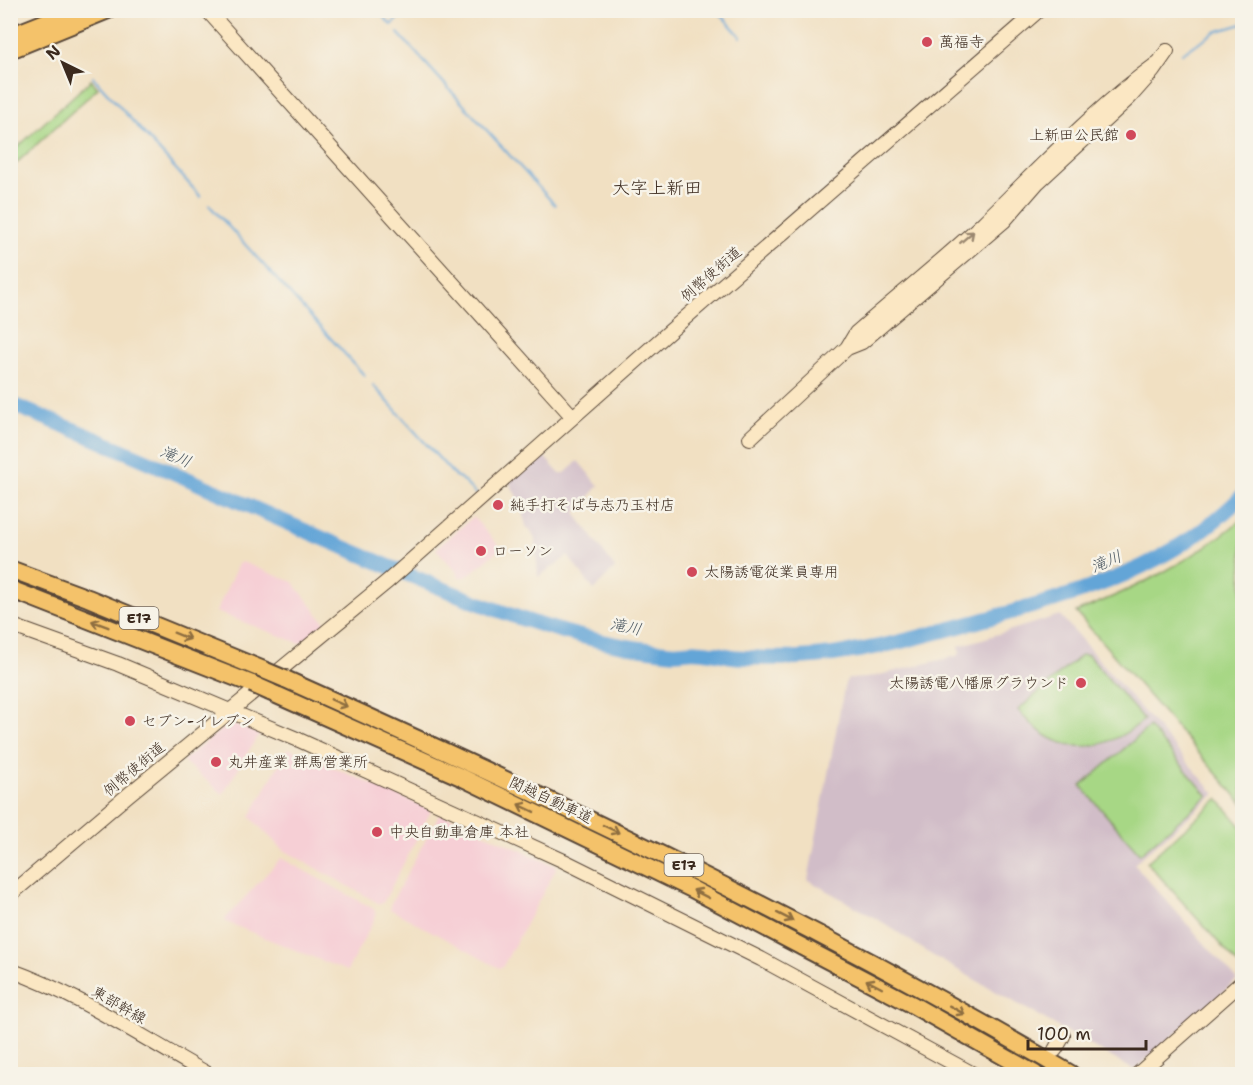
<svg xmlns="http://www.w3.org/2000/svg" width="1253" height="1085" font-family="'Shantell Sans','Klee One',sans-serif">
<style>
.built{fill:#f6cfd5}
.industrial{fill:#d1bdc8}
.green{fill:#a7d785;stroke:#718052;stroke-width:1.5}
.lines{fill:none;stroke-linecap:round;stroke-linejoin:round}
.stream{stroke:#64a5d7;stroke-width:2}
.river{stroke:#64a5d7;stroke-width:15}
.secondary-casing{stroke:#564537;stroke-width:16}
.highway-casing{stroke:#564537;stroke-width:20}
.secondary{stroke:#fbe7c3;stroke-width:14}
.highway{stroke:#f4c26a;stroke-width:16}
.highway-bridge-casing{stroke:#564537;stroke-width:20;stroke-linecap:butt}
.highway-bridge{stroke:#f4c26a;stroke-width:16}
.oneway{stroke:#9b8870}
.oneway2{stroke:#8e6e40}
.poi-dot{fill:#d1495b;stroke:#f7f3e8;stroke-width:2}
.labels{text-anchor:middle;stroke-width:5;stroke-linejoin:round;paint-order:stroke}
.shield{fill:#f7f3e8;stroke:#73665b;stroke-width:1.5}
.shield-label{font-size:14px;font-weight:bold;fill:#3b2a1e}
.poi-label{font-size:15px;fill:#3b2a1e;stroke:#f7f3e8;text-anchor:start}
.street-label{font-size:15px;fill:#3b2a1e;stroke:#f7f3e8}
.water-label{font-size:16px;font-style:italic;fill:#49555f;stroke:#f7f3e8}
.quarter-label{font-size:18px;fill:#3b2a1e;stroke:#f7f3e8}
</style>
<rect width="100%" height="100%" fill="#f7f3e8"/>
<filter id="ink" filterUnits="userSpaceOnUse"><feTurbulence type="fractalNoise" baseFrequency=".0167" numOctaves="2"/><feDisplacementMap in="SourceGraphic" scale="12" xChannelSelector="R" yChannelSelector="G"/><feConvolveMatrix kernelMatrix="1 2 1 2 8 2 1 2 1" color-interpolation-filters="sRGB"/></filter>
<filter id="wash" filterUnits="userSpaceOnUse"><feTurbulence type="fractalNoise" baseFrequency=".008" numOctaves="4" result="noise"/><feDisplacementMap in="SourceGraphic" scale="24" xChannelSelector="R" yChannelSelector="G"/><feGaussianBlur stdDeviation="1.35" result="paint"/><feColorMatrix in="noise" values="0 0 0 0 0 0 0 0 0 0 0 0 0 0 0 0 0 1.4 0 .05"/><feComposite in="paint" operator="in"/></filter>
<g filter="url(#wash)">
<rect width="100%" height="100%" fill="#f1e0c2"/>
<path class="built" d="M473 517 501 548 466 577H461L458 576V573L436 549Z
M242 562 293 582 326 624 307 640 299 643 216 612 238 564Z
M229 723 259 734 223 794 184 762V760Z
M288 748 430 809V813L383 903 380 904 282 849 250 817Z
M439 815H444L555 866 556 869 503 966 499 968 390 909V905Z
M281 858 374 909 376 916 347 971 226 922 225 919Z"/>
<path class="industrial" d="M541 453 560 474 565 473 578 461 599 486 575 513 615 568 594 590 568 556 538 577 535 539 530 530 527 529 520 503 509 481Z
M1060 615 1215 794 1134 864 1237 980 1134 1070 930 954 884 923 808 880 845 683 848 679 867 678 957 656 960 653 959 646Z"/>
<path class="green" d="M91 80 98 88 11 168V153Z
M1242 519V803L1076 612C1136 588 1193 561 1242 519Z
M1081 655H1088L1144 720C1099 757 1056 756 1018 710Z
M1149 727 1208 796 1140 854 1081 786Z
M1218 799 1242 827V969L1147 862Z"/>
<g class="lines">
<path class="stream" d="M378 10 391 25 407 10
M717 10 741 37
M398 33 555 205
M1182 53 1215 32 1242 24
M93 77 201 197
M209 205 365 376
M373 385 455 476 460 478 477 495"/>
<path class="river" d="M10 404C132 451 249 508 369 558 466 599 565 643 671 652 680 653 689 650 697 651 711 651 724 656 737 657 754 658 772 659 790 658 858 656 924 636 990 618 1084 593 1172 567 1242 496"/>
</g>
</g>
<g filter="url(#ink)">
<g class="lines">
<defs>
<path id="secondary" d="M207 10 573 417
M847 348 862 342 1004 221 1038 182 1130 97 1153 71 1167 51
M750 438 847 348 856 333C898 296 943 261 983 223 1040 168 1094 109 1158 63
M10 625 118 664 299 740 564 861 761 959 973 1074
M10 895 128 795 388 581 669 332 1039 10
M10 970C80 995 143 1038 208 1074
M1055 1050 1063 1036
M1138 1074 1242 982"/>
<path id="highway" d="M10 36 76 10
M10 50 108 10
M10 569 88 598 266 671
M10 589 252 684
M285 679C553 799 818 925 1071 1074
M270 692 461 777 692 889 911 1004 1035 1074"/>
</defs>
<use href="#secondary" class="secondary-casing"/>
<use href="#highway" class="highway-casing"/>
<use href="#secondary" class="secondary"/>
<use href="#highway" class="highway"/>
<defs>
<path id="highway-bridge" d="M266 671 285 679
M252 684 270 692"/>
</defs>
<use href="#highway-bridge" class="highway-bridge-casing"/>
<use href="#highway-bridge" class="highway-bridge"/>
</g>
<defs><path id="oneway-shaft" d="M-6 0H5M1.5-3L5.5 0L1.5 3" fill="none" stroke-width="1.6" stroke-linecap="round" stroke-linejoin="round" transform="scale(1.5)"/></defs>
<use class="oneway" href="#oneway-shaft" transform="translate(967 237) rotate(-41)"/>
<g class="oneway2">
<use href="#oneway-shaft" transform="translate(100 624) rotate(-159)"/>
<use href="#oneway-shaft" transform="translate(182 636) rotate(22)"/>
<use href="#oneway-shaft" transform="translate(339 703) rotate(24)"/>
<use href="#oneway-shaft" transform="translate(526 808) rotate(-154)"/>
<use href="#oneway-shaft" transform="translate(611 829) rotate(26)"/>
<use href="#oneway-shaft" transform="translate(701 894) rotate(-153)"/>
<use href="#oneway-shaft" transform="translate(785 917) rotate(27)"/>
<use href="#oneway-shaft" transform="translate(874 984) rotate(-152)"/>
<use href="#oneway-shaft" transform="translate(957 1010) rotate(29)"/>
</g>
</g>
<g class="poi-dot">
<circle cx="927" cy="42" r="6"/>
<circle cx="1131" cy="135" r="6"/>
<circle cx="498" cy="505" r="6"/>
<circle cx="481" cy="551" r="6"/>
<circle cx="692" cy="572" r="6"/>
<circle cx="1081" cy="683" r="6"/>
<circle cx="130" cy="721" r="6"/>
<circle cx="216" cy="762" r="6"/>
<circle cx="377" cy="832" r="6"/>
</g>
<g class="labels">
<g class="shield">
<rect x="119.5" y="607" width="39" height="22" rx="4.5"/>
<rect x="664.5" y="854" width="39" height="22" rx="4.5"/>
</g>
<g class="shield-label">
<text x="139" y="623">E17</text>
<text x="684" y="870">E17</text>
</g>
<g class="poi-label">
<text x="939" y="47">萬福寺</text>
<text x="1119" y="140" text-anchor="end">上新田公民館</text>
<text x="510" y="510">純手打そば与志乃玉村店</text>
<text x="493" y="556">ローソン</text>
<text x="704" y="577">太陽誘電従業員専用</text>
<text x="1069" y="688" text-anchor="end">太陽誘電八幡原グラウンド</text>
<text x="142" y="726">セブン-イレブン</text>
<text x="228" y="767">丸井産業 群馬営業所</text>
<text x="389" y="837">中央自動車倉庫 本社</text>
</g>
<g class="street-label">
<text transform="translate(711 274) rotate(-41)" y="5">例幣使街道</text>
<text transform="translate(134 769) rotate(-40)" y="5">例幣使街道</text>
<text transform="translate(551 800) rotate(25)" y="5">関越自動車道</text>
<text transform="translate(119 1005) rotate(30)" y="5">東部幹線</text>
</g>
<g class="water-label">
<text transform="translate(176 456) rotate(23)" y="6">滝川</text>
<text transform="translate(1106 561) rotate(-23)" y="6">滝川</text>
<text transform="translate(626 626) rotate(11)" y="6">滝川</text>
</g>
<g class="quarter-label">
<text x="657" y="194">大字上新田</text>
</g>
</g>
<rect width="1253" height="1085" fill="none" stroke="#f7f3e8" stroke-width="36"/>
<g transform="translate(63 63) rotate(317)" stroke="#f7f3e8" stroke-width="4.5" paint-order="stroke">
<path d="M0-4.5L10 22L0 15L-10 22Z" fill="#3b2a1e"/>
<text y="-9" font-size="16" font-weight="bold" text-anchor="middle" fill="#3b2a1e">N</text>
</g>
<path d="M1028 1040v9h118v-9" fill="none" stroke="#3b2a1e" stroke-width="3"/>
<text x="1037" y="1040" font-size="18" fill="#3b2a1e" stroke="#f7f3e8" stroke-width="4.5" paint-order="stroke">100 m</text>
</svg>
